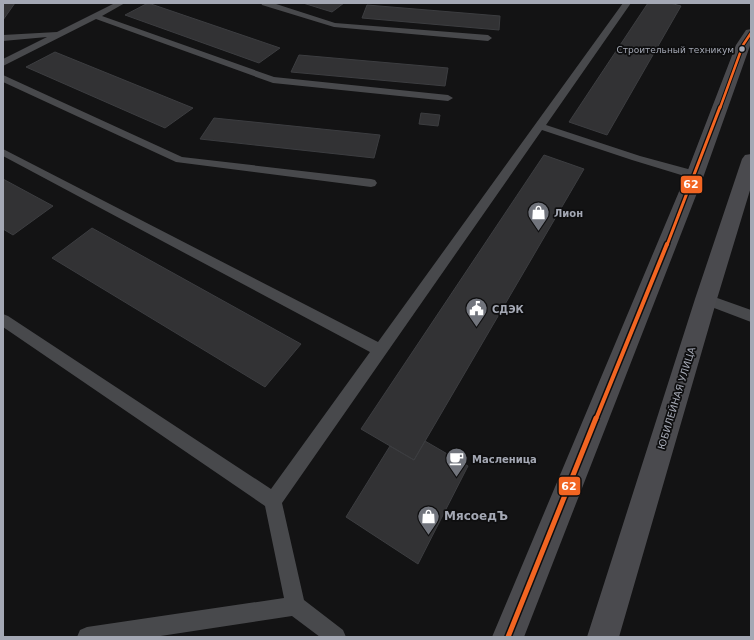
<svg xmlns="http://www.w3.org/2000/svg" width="754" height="640" font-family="'DejaVu Sans',sans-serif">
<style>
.building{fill:#323234;stroke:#3c3d40}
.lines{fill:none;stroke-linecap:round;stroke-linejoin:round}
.service{fill:#48494c;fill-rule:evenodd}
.primary{fill:#4a4a4e;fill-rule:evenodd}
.bus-1-far3-casing{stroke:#0e0e0f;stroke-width:4.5}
.bus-1-far2-casing{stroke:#0e0e0f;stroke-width:5.5}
.bus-1-far1-casing{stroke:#0e0e0f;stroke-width:7}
.bus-1-casing{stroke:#0e0e0f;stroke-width:8}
.bus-1-far3{stroke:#f26522;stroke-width:2.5}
.bus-1-far2{stroke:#f26522;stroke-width:3}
.bus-1-far1{stroke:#f26522;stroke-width:4}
.bus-1{stroke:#f26522;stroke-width:5}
.bus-dot{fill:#a4a8b4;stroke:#0e0e0f;stroke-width:1.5}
.labels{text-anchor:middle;stroke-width:3.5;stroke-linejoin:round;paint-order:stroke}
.bus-label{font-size:9px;fill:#a4a8b4;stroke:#0e0e0f;text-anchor:end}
.poi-label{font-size:10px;font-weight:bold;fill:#a4a8b4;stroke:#0e0e0f;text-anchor:start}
.street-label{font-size:10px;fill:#a4a8b4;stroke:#0e0e0f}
.near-poi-label{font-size:12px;font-weight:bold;fill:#a4a8b4;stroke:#0e0e0f;text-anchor:start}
.line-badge{stroke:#0e0e0f;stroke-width:1.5}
.badge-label{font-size:11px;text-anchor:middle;font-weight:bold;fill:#fff}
</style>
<rect width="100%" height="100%" fill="#131314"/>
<path class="building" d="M3 3H15L3 20Z
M148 3 280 48 259 63 125 15Z
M303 3H344L332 12Z
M648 3H670L681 6 607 135 569 122Z
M367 5 500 16 499 30 362 18Z
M55 52 193 108 165 128 26 67Z
M299 55 448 68 445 86 291 72Z
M421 113 440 115 438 126 419 124Z
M214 118 380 135 374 158 200 139Z
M544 155 584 169 414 460 361 429Z
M3 179 53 206 13 235 3 229Z
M92 228 301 344 265 387 52 258Z
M425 441 468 466 418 564 346 517 390 446 414 460Z"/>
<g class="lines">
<path class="service" d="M115 3H125L102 16 274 77 448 95 453 98 448 101 273 83 96 19 3 66V59L47 37 3 41V35L57 32Z
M261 3H273L335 23 488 35 492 38 488 41 334 27 262 5Z
M623 3H631L546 125 640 156 699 172 701 175 699 178H691L632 160 542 130 282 503 304 600 343 630 346 637H320L292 616 154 637H77L80 630 87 627 284 598 265 506 3 327V314L8 316 271 489 370 352 3 156V149L378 342Z
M3 75 182 157 371 179 375 180 377 183 375 186 371 187 176 162 3 82Z
M706 294 751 310V322L701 303 699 299 701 295Z"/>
<path class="primary" d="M751 29V43L704 175 524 637H492L686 175 736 45 746 30Z
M751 154V187L717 299 619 637H587L695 299 742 159 745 155Z"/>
<defs>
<path id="bus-1-far3" d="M720 108 743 45 751 33"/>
<path id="bus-1-far2" d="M667 245 720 107"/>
<path id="bus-1-far1" d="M596 419 667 244"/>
<path id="bus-1" d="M508 637 596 418"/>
</defs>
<use href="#bus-1-far3" class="bus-1-far3-casing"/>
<use href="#bus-1-far2" class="bus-1-far2-casing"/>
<use href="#bus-1-far1" class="bus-1-far1-casing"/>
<use href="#bus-1" class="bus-1-casing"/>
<use href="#bus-1-far3" class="bus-1-far3"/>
<use href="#bus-1-far2" class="bus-1-far2"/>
<use href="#bus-1-far1" class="bus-1-far1"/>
<use href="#bus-1" class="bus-1"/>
</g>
<defs>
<symbol id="shop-pin" viewBox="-11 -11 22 30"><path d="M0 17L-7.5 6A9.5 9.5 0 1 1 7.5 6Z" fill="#71747c" stroke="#0e0e0f"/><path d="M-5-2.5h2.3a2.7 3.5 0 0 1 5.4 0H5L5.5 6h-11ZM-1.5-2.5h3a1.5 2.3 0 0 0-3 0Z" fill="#fff"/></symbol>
<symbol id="civic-pin" viewBox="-11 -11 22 30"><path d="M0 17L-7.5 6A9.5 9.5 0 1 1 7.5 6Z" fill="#71747c" stroke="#0e0e0f"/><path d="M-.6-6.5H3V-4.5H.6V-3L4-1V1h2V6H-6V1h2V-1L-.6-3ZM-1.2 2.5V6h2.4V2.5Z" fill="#fff"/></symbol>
<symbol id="cafe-pin" viewBox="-11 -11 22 30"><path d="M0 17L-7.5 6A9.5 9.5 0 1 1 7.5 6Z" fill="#71747c" stroke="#0e0e0f"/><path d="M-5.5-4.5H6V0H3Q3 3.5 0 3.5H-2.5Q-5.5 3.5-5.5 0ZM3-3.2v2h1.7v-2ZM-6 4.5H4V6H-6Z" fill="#fff"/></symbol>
</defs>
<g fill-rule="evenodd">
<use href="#shop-pin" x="526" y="200" width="25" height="34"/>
<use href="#civic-pin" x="464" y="296" width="25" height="34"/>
<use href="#cafe-pin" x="444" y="446" width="25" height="34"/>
<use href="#shop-pin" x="416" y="504" width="25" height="34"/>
</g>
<circle class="bus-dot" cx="742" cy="49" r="3.5"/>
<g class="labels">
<g class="bus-label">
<text x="734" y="53">Строительный техникум</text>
</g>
<g class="poi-label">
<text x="554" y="217">Лион</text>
<text x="492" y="313">СДЭК</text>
<text x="472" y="463">Масленица</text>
</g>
<g class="street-label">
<text transform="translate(676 398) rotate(-73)" y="4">ЮБИЛЕЙНАЯ УЛИЦА</text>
</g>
<g class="near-poi-label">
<text x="444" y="520">МясоедЪ</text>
</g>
</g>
<g class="line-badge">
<rect x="680" y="175" width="23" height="19" rx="4" fill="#f26522"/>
<rect x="558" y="476" width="23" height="20" rx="4" fill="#f26522"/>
</g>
<g class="badge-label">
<text x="691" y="188">62</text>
<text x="569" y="490">62</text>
</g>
<rect width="754" height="640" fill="none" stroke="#a4a8b4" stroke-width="8"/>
</svg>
